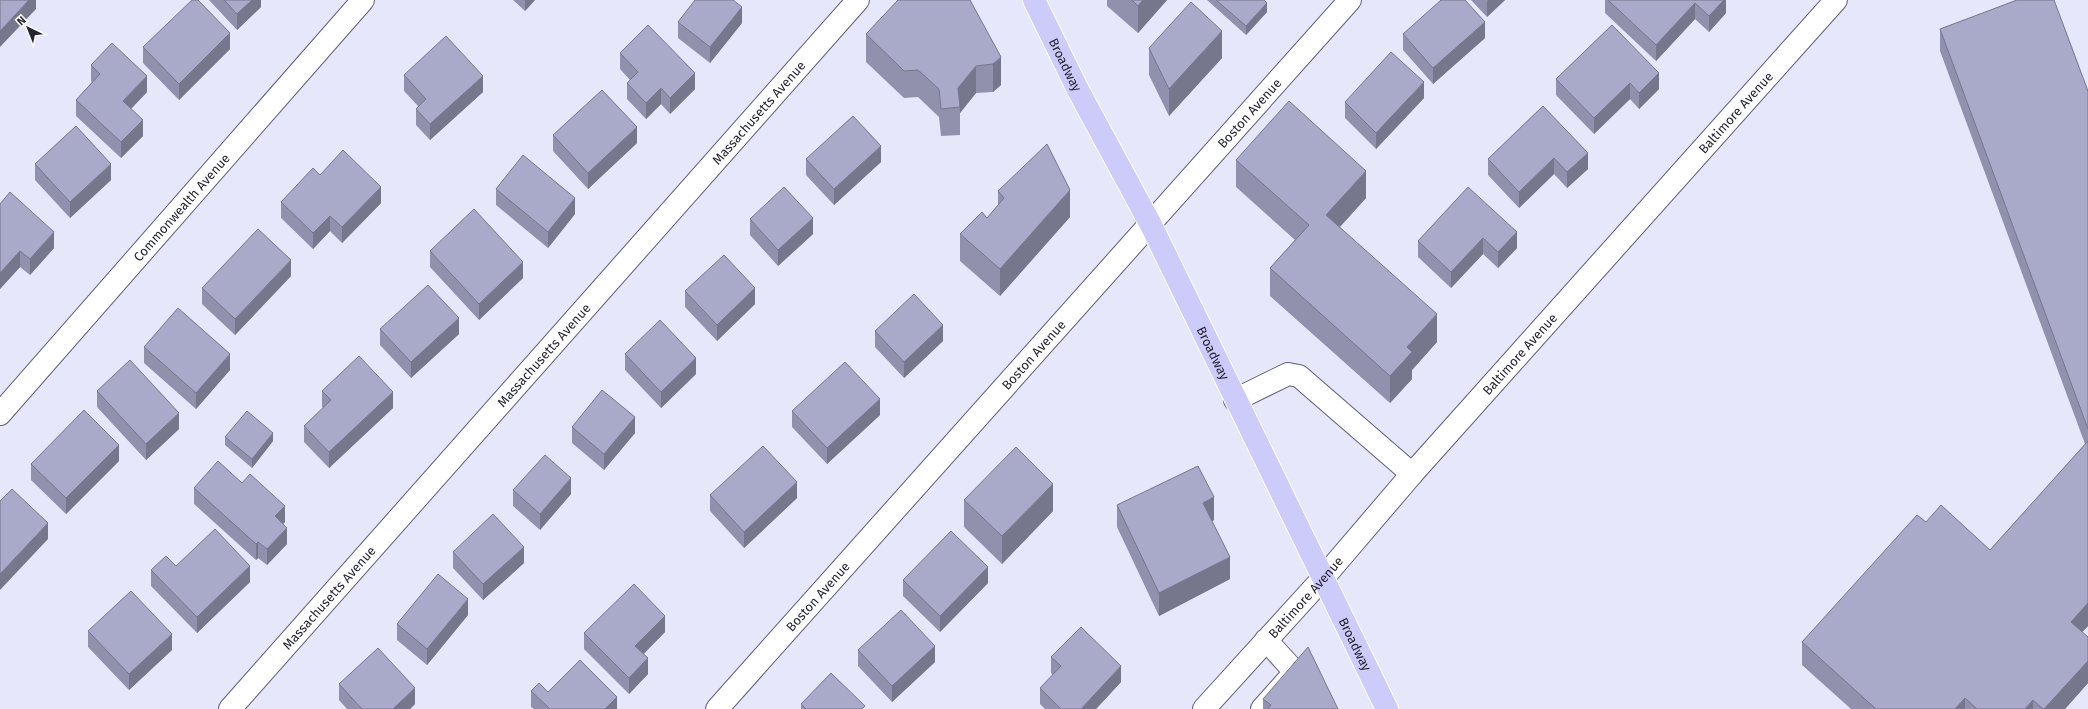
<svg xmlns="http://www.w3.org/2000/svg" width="2088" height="709" font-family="'Fira Sans',sans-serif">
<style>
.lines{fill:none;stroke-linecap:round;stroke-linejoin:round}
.minor-casing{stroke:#5f5e7b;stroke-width:24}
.major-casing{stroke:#fff;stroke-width:24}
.minor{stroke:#fff;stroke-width:22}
.major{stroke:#cdcbfa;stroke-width:22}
.wall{fill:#9191ae}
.shaded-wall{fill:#76768d}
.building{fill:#a9a9ca;stroke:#76768d}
.labels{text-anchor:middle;stroke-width:3;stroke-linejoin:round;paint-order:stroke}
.street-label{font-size:13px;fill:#242430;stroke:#fff}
</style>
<rect width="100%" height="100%" fill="#e7e7fb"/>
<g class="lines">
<defs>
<g id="minor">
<path d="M1235 400 1288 374 1299 376 1412 474"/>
<path id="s1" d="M0 414 363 0"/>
<path id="s2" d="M230 709 858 0"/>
<path id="s3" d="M717 709 1350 0"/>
<path id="s4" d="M1204 709 1324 577 1412 474 1836 0"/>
<path d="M1262 709 1295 672 1266 640"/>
</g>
<g id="major">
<path id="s5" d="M1034 0 1078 90 1151 225 1387 709"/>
</g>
</defs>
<use href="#minor" class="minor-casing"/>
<use href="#major" class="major-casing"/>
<use href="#minor" class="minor"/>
<use href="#major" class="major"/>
</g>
<path class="wall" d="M209 0H261V7L237 30Z
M513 0H535L525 11Z
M970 0 1001 85 993 92 976 93 960 113V135L941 136 939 117 918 97 904 98 866 62V34Z
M1107 0H1167L1138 33 1107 6Z
M1207 0H1264L1267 12 1246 35Z
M1471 0H1505L1487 17Z
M1605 0H1726V13L1709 32 1695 19 1656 61 1605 13Z
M678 22 742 23 710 63 678 38Z
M1612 25 1659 89 1639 109 1630 99 1594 134 1556 95V79Z
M1940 29 2088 91V626L2082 632 2088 683 2065 709H1851L1802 665V642L1990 550 2085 444 1940 51Z
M1403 34 1485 38 1433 84 1403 50Z
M143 47 230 49 179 100 143 63Z
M1149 48 1222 58 1169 116 1149 75Z
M620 53 695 89 670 114 661 104 646 119 627 99V83L630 80 620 69Z
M91 65 147 92 131 109 143 136 121 158 76 116V100L92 82 91 81Z
M404 75 483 92 430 140 416 125V109L418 106 404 91Z
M1424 98 1376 149 1345 118V102Z
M1543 106 1588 169 1567 188 1554 174 1519 208 1488 175V159Z
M553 135 637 143 588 189 553 151Z
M806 159 881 162 834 205 806 175Z
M1236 160 1366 198 1340 227 1437 342 1412 370V379L1390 403 1270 296V268L1295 240 1236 187Z
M35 164 111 180 70 218 35 180Z
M320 175 381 203 342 243 330 231 313 249 281 218V202Z
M496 189 575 214 548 248 496 205Z
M998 191 1070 217 1000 296 960 261V234L987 218 998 205Z
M0 204 54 248 30 275 20 267 0 289Z
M750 219 813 234 778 266 750 235Z
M1517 232V248L1498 268 1483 254 1451 288 1418 257V241Z
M430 251 523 278 479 320 430 267Z
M291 276 235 335 202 304V288Z
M685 291 755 304 717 341 685 307Z
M380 329 459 334 411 378 380 345Z
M875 331 943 341 904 378 875 347Z
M144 347 230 370 196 409 144 363Z
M625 354 696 374 661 408 625 370Z
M97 391 179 429 146 460 97 407Z
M322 391 393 408 329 468 304 442V426L323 408 322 407Z
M792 411 880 415 827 464 792 427Z
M572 427 635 433 604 470 572 443Z
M225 437 273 441 252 468 225 445Z
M119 461 66 514 31 480V464Z
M242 483 285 522 283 524 287 544 267 565 258 558 256 560 194 504V488Z
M513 490 571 494 540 530 513 506Z
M710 495 797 498 744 548 710 511Z
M964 500 1053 511 1002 564 964 527Z
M1117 505 1214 520 1212 521 1230 579 1159 616 1117 527Z
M453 552 524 563 483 600 453 568Z
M176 566 250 582 197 633 151 586V570Z
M903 580 988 583 940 632 903 596Z
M468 615 427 665 397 640V624Z
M88 631 172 650 129 690 88 647Z
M665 632 644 654 648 674 629 694 584 649V633Z
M858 650 935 662 892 702 858 666Z
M1051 657 1121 682 1096 709H1045L1040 704V688L1053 675 1051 673Z
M339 684 415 704 410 709H347L339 700Z
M531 691 548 692 617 709H534L531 707Z
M1263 699 1338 709H1263Z
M801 704 865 709H801Z"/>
<path class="shaded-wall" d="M29 0H36V9L0 47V31Z
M252 0H261V7L237 30V14Z
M525 0H535L525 11Z
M1143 0H1167L1138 33V6Z
M1488 0H1505L1487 17V1Z
M1724 0H1726V13L1709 32V16Z
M1267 3V12L1246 35V26Z
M1695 3V19L1656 61V45Z
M742 7V23L710 63V47Z
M1485 22V38L1433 84V68Z
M1222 31V58L1169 116V89Z
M230 33V49L179 100V84Z
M1001 57V85L993 92V64Z
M976 66V93L960 113 958 88Z
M695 73V89L670 114V98Z
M1659 73V89L1639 109V93Z
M147 76V92L123 117V101Z
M483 76V92L430 140V124Z
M1424 82V98L1376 149V133Z
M1630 83V99L1594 134V118Z
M661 88V104L646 119V103Z
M143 120V136L121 158V142Z
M637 127V143L588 189V173Z
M881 146V162L834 205V189Z
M1588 153V169L1567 188V172Z
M1554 158V174L1519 208V192Z
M111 164V180L70 218V202Z
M1366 171V198L1326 242V215Z
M381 187V203L342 243V227Z
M1070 190V217L1000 296V269Z
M575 198V214L548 248V232Z
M330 216V231L313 249V233Z
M813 218V234L778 266V250Z
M54 232V248L30 275V259Z
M1517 232V248L1498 268V252Z
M1483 238V254L1451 288V272Z
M20 251V267L0 289V273Z
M291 260V276L235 335V319Z
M523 262V278L479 320V304Z
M755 288V304L717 341V325Z
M1437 314V342L1412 370V379L1390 403V376L1407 347Z
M459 318V334L411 378V362Z
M943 325V341L904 378V362Z
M230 354V370L196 409V393Z
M696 358V374L661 408V392Z
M393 392V408L329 468V452Z
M880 399V415L827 464V448Z
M179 413V429L146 460V444Z
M635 417V433L604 470V454Z
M273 433V441L252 468V459Z
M119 445V461L66 514V498Z
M571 478V494L540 530V514Z
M797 482V498L744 548V532Z
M1053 484V511L1002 564V536Z
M1214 497V520L1203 526V503Z
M285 506V522L275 532V516Z
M48 523V539L0 590V574Z
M287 528V544L267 565V549Z
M258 542V558L256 560V544Z
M524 547V563L483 600V584Z
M1230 557V579L1159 616V593Z
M250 566V582L197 633V617Z
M988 567V583L940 632V616Z
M468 599V615L427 665V649Z
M2088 603V626L2071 644V622Z
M665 616V632L635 662V646Z
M172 634V650L129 690V674Z
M935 646V662L892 702V686Z
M648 658V674L629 694V678Z
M2088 661V683L2065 709H2044Z
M1121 666V682L1096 709H1081Z
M415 688V704L410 709H393Z
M617 697V709H605Z
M1965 698V709H1955Z
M2033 700V709H2025Z"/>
<path class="building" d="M0 0H29L0 31Z
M192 0H198L230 33 179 84 143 47Z
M224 0H252L237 14Z
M695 0H733L742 7 710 47 678 22Z
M898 0H970L1001 57 993 64 976 66 958 88 960 107 941 109 939 89 918 70 904 71 866 34Z
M1132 0H1143L1138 6Z
M1216 0H1264L1267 3 1246 26Z
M1441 0H1465L1485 22 1433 68 1403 34Z
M1608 0H1724L1709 16 1695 3 1656 45Z
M2017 0H2054L2088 91V429L1940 29Z
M1191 2 1222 31 1169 89 1149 48Z
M648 25 695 73 670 98 661 88 646 103 627 83 638 72 620 53Z
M1612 25 1659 73 1639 93 1630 83 1594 118 1556 79Z
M446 36 483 76 430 124 416 109 426 99 404 75Z
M112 43 147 76 123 101 143 120 121 142 76 100 100 74 91 65Z
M1391 52 1424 82 1376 133 1345 102Z
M602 90 637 127 588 173 553 135Z
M1289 101 1366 171 1326 215 1437 314 1407 347 1412 352 1390 376 1270 268 1309 225 1236 160Z
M1543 106 1588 153 1567 172 1554 158 1519 192 1488 159Z
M853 116 881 146 834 189 806 159Z
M76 126 111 164 70 202 35 164Z
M1047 144 1070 190 1000 269 960 234 982 212 987 218 1004 198 998 191Z
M343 150 381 187 342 227 330 216 313 233 281 202 313 168 320 175Z
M523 155 575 198 548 232 496 189Z
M784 187 813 218 778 250 750 219Z
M1468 187 1517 232 1498 252 1483 238 1451 272 1418 241Z
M10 192 54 232 30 259 20 251 0 273V204Z
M474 209 523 262 479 304 430 251Z
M258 229 291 260 235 319 202 288Z
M724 255 755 288 717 325 685 291Z
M428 285 459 318 411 362 380 329Z
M914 294 943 325 904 362 875 331Z
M178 308 230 354 196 393 144 347Z
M660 320 696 358 661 392 625 354Z
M359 356 393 392 329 452 304 426 331 400 322 391Z
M130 360 179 413 146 444 97 391Z
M845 362 880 399 827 448 792 411Z
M602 390 635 417 604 454 572 427Z
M84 410 119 445 66 498 31 464Z
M247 411 273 433 252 459 225 437Z
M2088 441V603L2071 622 2088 637V661L2044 709H2043L2033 700 2025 709H1977L1965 698 1955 709H1876L1802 642 1917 515 1926 522 1941 505 1990 550Z
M763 446 797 482 744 532 710 495Z
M1016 447 1053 484 1002 536 964 500Z
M545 455 571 478 540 514 513 490Z
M218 461 242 483 250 474 285 506 275 516 287 528 267 549 258 542 256 544 194 488Z
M1198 466 1214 497 1203 503 1230 557 1159 593 1117 505Z
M12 489 48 523 0 574V501Z
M493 514 524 547 483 584 453 552Z
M215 529 250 566 197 617 151 570 166 556 176 566Z
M951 531 988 567 940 616 903 580Z
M438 574 468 599 427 649 397 624Z
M634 584 665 616 635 646 648 658 629 678 584 633Z
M131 591 172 634 129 674 88 631Z
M901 610 935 646 892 686 858 650Z
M1081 627 1121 666 1081 709H1061L1040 688 1061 666 1051 657Z
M1308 647 1338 709H1268L1271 705 1263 699Z
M378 648 415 688 393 709H362L339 684Z
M580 660 617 697 605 709H550L531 691 539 683 548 692Z
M831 673 865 706 862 709H806L801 704Z"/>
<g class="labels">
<g class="street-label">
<text dy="5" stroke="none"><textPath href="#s5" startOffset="72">Broadway</textPath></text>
<text dy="5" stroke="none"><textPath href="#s2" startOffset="797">Massachusetts Avenue</textPath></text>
<text dy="5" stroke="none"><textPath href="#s3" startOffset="799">Boston Avenue</textPath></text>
<text dy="5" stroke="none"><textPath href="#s4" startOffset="799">Baltimore Avenue</textPath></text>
<text dy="5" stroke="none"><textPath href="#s1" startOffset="275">Commonwealth Avenue</textPath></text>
<text dy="5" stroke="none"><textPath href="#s5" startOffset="396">Broadway</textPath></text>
<text dy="5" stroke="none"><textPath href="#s4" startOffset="475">Baltimore Avenue</textPath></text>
<text dy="5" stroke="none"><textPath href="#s2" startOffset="473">Massachusetts Avenue</textPath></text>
<text dy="5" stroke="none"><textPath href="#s3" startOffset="475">Boston Avenue</textPath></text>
<text dy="5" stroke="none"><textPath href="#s3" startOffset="151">Boston Avenue</textPath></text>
<text dy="5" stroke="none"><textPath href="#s2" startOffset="149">Massachusetts Avenue</textPath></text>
<text dy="5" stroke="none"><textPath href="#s4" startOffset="151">Baltimore Avenue</textPath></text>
<text dy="5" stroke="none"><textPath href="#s5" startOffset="720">Broadway</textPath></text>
</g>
</g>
<g transform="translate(28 28) rotate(317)" stroke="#ffffff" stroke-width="3" paint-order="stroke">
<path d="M0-3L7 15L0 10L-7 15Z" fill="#242430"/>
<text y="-6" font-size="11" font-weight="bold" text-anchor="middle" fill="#242430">N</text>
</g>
</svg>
